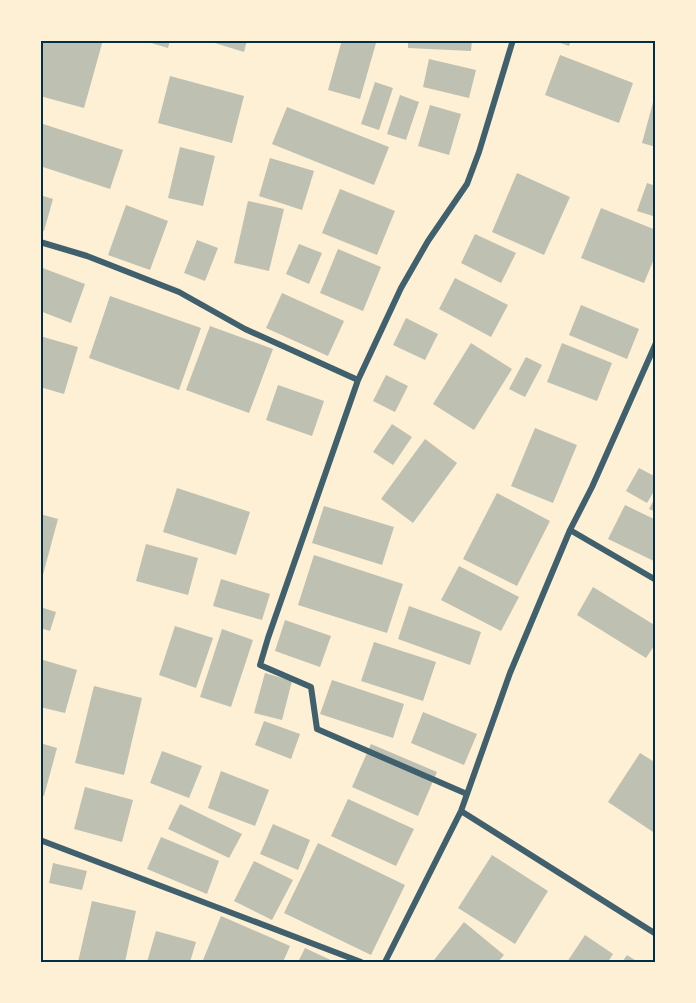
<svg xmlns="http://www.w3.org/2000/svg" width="696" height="1003" font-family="Inter,sans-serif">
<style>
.building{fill:#bec0b2}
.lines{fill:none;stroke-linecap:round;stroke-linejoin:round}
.minor{stroke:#3f606c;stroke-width:6}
.neatline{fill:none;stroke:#003049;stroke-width:2}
</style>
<rect width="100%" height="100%" fill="#fdf0d5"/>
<path class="building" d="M43 40H103L84 108 40 96V51Z
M141 40H170L168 48Z
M205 40H247L244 52Z
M342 40H366L376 43 360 99 328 90Z
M408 40H472L471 51 408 48Z
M552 40H571L569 46Z
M560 55 633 83 619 123 545 95Z
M429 59 476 70 469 98 423 87Z
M170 76 244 96 232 143 158 123Z
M375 82 393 88 379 130 361 124Z
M400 95 419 102 406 140 387 134Z
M655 95H656V147L642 143Z
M430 105 461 114 449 155 418 146Z
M287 107 389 147 374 185 272 144Z
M40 123 123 150 110 189 40 166Z
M180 147 215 156 203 206 168 198Z
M270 158 314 171 302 210 259 196Z
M517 173 570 197 544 255 492 232Z
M647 183 656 186V217L637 211Z
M340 189 395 211 377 255 322 233Z
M40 195 53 199 44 231 40 230Z
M248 201 284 209 269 271 234 263Z
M126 205 168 221 150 270 108 255Z
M601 208 656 230V254L644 283 581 258Z
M475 234 516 253 501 283 461 263Z
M197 240 218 248 205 281 184 273Z
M299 244 322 253 309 284 286 274Z
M338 249 381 267 363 311 320 293Z
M40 267 85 284 71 323 40 311Z
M455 278 508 305 491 337 439 309Z
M282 293 344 321 328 356 266 328Z
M110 296 201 328 179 390 89 358Z
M581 305 639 329 627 359 569 335Z
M406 318 438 334 425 360 393 345Z
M210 326 273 349 249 413 186 390Z
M40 336 78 347 64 394 40 387Z
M471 343 512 369 474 430 433 404Z
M562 343 612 363 597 401 547 382Z
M526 357 542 365 525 397 509 389Z
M386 375 408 386 395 412 373 401Z
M278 385 324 401 312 436 266 420Z
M392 424 412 437 393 465 373 452Z
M535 428 577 445 553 503 511 486Z
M425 439 457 463 413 523 381 499Z
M639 468 656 477V488L647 503 626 491Z
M177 488 250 512 236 555 163 532Z
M497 493 550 521 517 586 463 559Z
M656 496V512L649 509Z
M625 505 656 520V562L608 539Z
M324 506 394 527 382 565 312 543Z
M40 514 58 519 41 582H40Z
M146 544 198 558 188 595 136 581Z
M314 555 403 584 387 633 298 605Z
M459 566 519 597 501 631 441 600Z
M221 579 270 594 262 620 213 606Z
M593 587 656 626V643L646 658 577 615Z
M409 606 481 632 470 665 398 639Z
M40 607 56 612 50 631 40 628Z
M285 620 331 636 320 667 275 651Z
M175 626 213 638 196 688 159 675Z
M222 629 253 640 231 707 200 697Z
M374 642 436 662 423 701 361 681Z
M40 659 77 670 65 713 40 707Z
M265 673 292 681 282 720 254 713Z
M332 680 404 704 393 738 320 714Z
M94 686 142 698 124 775 75 763Z
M423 712 477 734 464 765 411 743Z
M264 721 300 734 291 759 255 745Z
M40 743 57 748 44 796 40 795Z
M371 744 437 772 418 816 352 787Z
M162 751 202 766 189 798 150 783Z
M640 753 656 763V834L608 802Z
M221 771 269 790 255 826 208 808Z
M85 787 133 800 122 842 74 829Z
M348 799 414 829 396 866 331 836Z
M180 804 242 834 229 858 168 829Z
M273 824 310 840 298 870 260 854Z
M161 837 219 861 207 894 147 869Z
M318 843 405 885 371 955 284 913Z
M492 855 548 891 515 944 458 908Z
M254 861 293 880 272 920 234 901Z
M53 863 87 871 82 890 49 883Z
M92 901 136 911 125 962H78Z
M221 916 290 946 283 962H210L203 960Z
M464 922 504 955 498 962H437L434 960Z
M156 931 196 942 190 962H147Z
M585 935 613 954 608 962H567Z
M305 948 335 962H298Z
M627 955 638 962H622Z"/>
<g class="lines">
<path class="minor" d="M40 242 87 256 179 292 245 329 358 380
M570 530 656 580
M467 794 317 729 311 687 260 665 268 638 358 380 401 288 428 241 467 184 479 152 513 40
M461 811 656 934
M40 840 361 962
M385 962 461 811 510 673 570 530 592 487 656 343"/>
</g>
<rect width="696" height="1003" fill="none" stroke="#fdf0d5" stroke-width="84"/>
<rect x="42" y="42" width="612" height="919" class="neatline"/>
</svg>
